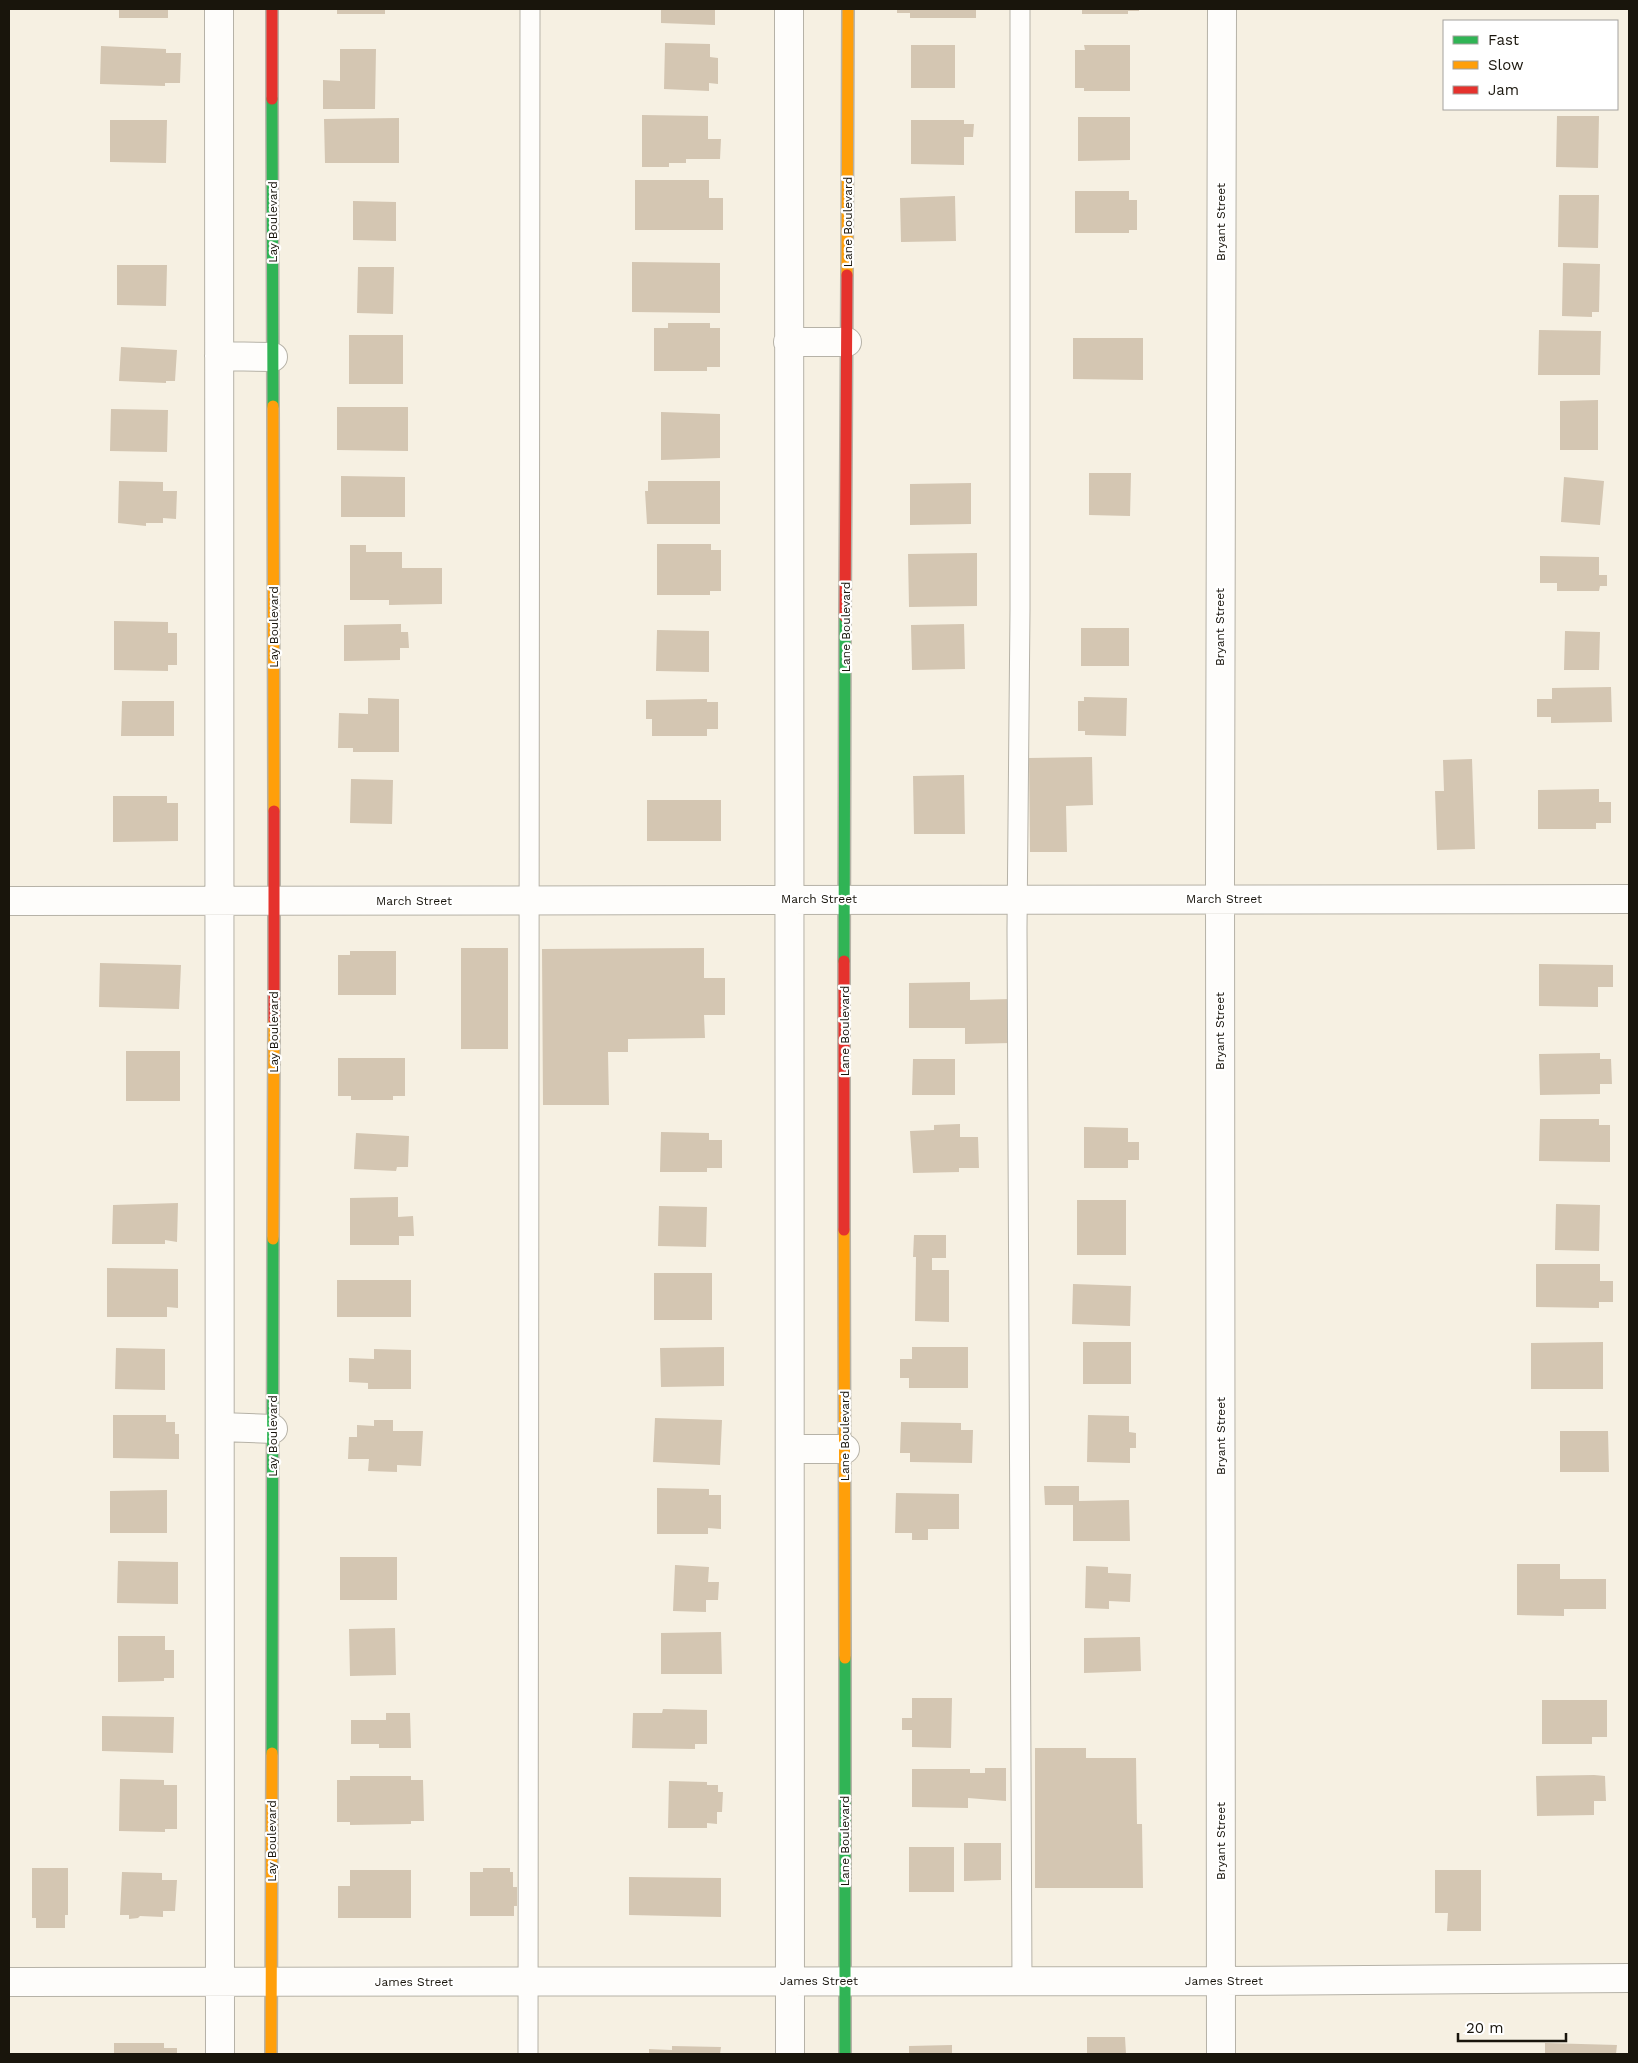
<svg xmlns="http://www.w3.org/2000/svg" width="1638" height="2063" font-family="'Work Sans',sans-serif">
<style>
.building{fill:#d4c6b2}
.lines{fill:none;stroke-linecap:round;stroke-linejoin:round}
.lane-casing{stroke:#b6b2a7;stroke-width:21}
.street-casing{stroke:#b6b2a7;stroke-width:30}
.fast-casing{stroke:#b6b2a7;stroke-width:14}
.slow-casing{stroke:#b6b2a7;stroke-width:14}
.jam-casing{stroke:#b6b2a7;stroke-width:14}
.lane{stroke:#fefdfb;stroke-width:19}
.street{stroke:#fefdfb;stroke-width:28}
.fast{stroke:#30b455;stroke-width:11}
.slow{stroke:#ff9f0a;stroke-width:11}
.jam{stroke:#e5322d;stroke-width:11}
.labels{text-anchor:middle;stroke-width:4.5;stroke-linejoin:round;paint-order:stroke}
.street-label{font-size:12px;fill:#19150c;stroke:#fff}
</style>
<rect width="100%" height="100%" fill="#f6f0e2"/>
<path class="building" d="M119 9H168V18H119Z
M337 9H385V14H337Z
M661 9H715V25L661 23Z
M897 9H976V18H910V13H897Z
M1082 9H1139V11H1128V14H1082Z
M665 43 710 44V57L718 58V84L709 83V91L664 89Z
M911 45H955V88H911Z
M1084 45H1130V91H1084V88H1075V50H1085Z
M101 46 166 49V53H181L180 83H165V86L100 84Z
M340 49H376L375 109H323V80L340 81Z
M642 115 708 116V139H721L720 159H686V163H669V167H642Z
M1557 116H1599L1598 168 1556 167Z
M1078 117H1130V160L1078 161Z
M399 118V163H325L324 119Z
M110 120H167L166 163 110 162Z
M911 120H964V124H974L973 137H964V165L911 164Z
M635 180H709V198H723V230H635Z
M1075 191H1129V200H1137V230H1129V233H1075Z
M1559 195H1599L1598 248 1558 247Z
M955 196 956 241 901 242 900 198Z
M353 201 396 202V241L353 240Z
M632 262 720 263V313L632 312Z
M1563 263 1600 264 1599 312H1592V317L1562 316Z
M117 265H167L166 306 117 305Z
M358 267H394L393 314 357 313Z
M668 323H710V328H720V367H707V371H654V328H668Z
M1539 330 1601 331 1600 375H1538Z
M349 335H403V384H349Z
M1073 338H1143V380L1073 379Z
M121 347 177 350 175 381H166V383L119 381Z
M1598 400V450H1560V401Z
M337 407H408V451L337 450Z
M111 409 168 410 167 452 110 451Z
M661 412 720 414V458L661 460Z
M1089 473H1131L1130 516 1089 515Z
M341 476 405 477V517H341Z
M1564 477 1604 481 1600 525 1561 522Z
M119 481 163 482V491H177L176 519 163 518V523H146V526L118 523Z
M648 481H720V524H647L645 491H648Z
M971 483V524L910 525V484Z
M657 544H711V550H721V591H710V595H657Z
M350 545H366V552H402V568H442V604L389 605V600H350Z
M977 553V606L909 607 908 554Z
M1540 556 1599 557V575H1607V586H1600L1599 591H1557V583H1540Z
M114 621 168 622V633H177V665H168V671L114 670Z
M401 624V632H408L409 648H400V660L344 661V625Z
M964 624 965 669 912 670 911 625Z
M1081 628H1129V666H1081Z
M657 630 709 631V672L656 671Z
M1565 631 1600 632 1599 670H1564Z
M1611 687 1612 722 1551 723V717H1537V699H1552V688Z
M1084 697 1127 698 1126 736 1085 735V731H1078V701H1084Z
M368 698 399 699V752H353V748H338L339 713 368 714Z
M707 699V702H718V729H707V736H652V719H646V700Z
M122 701H174V736H121Z
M1092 757 1093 805 1066 806 1067 852H1030L1029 758Z
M1472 759 1475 849 1437 850 1435 791H1444L1443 760Z
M964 775 965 834H914L913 776Z
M351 779 393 780 392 824 350 823Z
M1599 789V802H1611V823H1596V829H1538V790Z
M113 796H167V803H178V841L113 842Z
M647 800H721V841H647Z
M461 948H508V1049H461Z
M704 948V978H725V1015H704L705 1038 628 1039V1052H608L609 1105H543L542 949Z
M350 951H396V995H338V955H350Z
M100 963 181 965 179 1009 99 1007Z
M1539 964 1613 965V987H1598V1007L1539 1006Z
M970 982V1000L1011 999V1043L965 1044V1028H909V983Z
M126 1051H180V1101H126Z
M1600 1053V1059H1611L1612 1084H1600V1094L1540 1095 1539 1054Z
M338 1058H405V1096H393V1100H351V1096H338Z
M913 1059H955V1095H912Z
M1540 1119H1599V1125H1610V1162L1539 1161Z
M960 1124V1137H978L979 1168H959V1172L913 1173 910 1131 934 1130V1125Z
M1084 1127 1128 1128V1142H1139V1160H1128V1168H1084Z
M661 1132 709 1133V1140H722V1168H707V1172H660Z
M356 1133 409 1136 408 1167H397L396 1171 354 1169Z
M398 1197V1217L413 1216 414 1236H399V1245H350V1198Z
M1077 1200H1126V1255H1077Z
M178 1203 177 1242 165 1240V1244H112L113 1205Z
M1556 1204 1600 1205 1599 1251 1555 1250Z
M659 1206 707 1207 706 1247 658 1246Z
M914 1235H946V1258H932V1270H949V1322L915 1321 916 1257H913Z
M1536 1264H1600V1281H1613V1302H1599V1308L1536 1307Z
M107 1268 178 1269V1308L167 1307V1317H107Z
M654 1273H712V1320H654Z
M337 1280H411V1317H337Z
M1073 1284 1131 1286 1130 1326 1072 1324Z
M1083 1342H1131V1384H1083Z
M1603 1342V1389H1531V1343Z
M724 1347V1386L661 1387 660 1348Z
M912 1347H968V1388H909V1378H900V1359H912Z
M116 1348 165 1349V1390L115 1389Z
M374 1349 411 1350V1389H368V1383L349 1382V1358L374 1359Z
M113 1415H166V1422H175V1434H179V1459L113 1458Z
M1088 1415 1129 1416V1432L1136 1433V1448H1130V1463L1087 1462Z
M655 1418 722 1420 720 1465 653 1462Z
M374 1420H393V1431H423L421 1466 397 1465V1472L368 1471 369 1459H348L349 1437H357V1425L374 1426Z
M901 1422 961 1423V1430H973L972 1463 910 1462V1453H900Z
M1560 1431H1608L1609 1472H1560Z
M1044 1486H1079V1501L1129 1500 1130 1541H1073V1505H1045Z
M657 1488 709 1489V1495H721V1529L708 1528V1534H657Z
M167 1490V1533H110V1491Z
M896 1493 959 1494V1529H928V1540H912V1533H895Z
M340 1557H397V1600H340Z
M118 1561 178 1562V1604L117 1603Z
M1517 1564H1560V1579H1606V1609H1564V1616L1517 1615Z
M675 1565 709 1567 708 1582H719L718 1600H706V1612L673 1611Z
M1086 1566 1108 1567V1573L1131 1574 1130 1602 1109 1601V1609L1085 1608Z
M395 1628 396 1675 350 1676 349 1629Z
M721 1632 722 1674H661V1633Z
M118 1636H165V1650H174V1678H164V1681L118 1682Z
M1140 1637 1141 1671 1084 1673V1638Z
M912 1698H952L951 1748 912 1747V1730H902V1718H912Z
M1542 1700H1607V1737H1592V1744H1542Z
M663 1709 707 1710V1744H695V1749L632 1748 633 1713H662Z
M386 1713H410L411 1748H379V1744H351V1720H386Z
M102 1716 174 1717 173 1753 102 1751Z
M1035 1748H1086V1758H1136L1137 1824H1142L1143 1888H1035Z
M985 1768H1006V1801L968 1798V1808L912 1807V1769H970V1773H985Z
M1594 1775 1605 1776 1606 1801H1594V1815L1537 1816 1536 1776Z
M350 1776H411V1780H423L424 1821H411V1824L350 1825V1822H337V1780H350Z
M120 1779 164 1780V1785H177V1829H165V1832L119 1831Z
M669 1781 707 1782V1785H718V1792H723L722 1812H717V1824L707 1823V1828H668Z
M964 1843H1001V1880L964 1881Z
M909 1847H954V1892H909Z
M32 1868H68V1915H65V1928H36V1918H32Z
M483 1868H510V1872H513V1887H517V1906H514V1916H470V1872H483Z
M350 1870H411V1918H338V1886H350Z
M1435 1870H1481V1931H1447L1448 1913H1435Z
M122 1872 162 1873V1880H177L175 1911H163V1917L140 1916 138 1918 129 1919V1915H120Z
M629 1877 721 1878V1917L629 1915Z
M1087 2037H1125L1126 2054H1087Z
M114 2043H164V2048H177V2054H114Z
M1545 2043 1617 2045 1616 2054H1545Z
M952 2045V2054H909V2046Z
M672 2046 721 2047 720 2054H649V2049L672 2050Z"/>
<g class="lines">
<defs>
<path id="lane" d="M1020 9V609L1017 929 1022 1981
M528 2054 530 9"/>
<path id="street" d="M219 9 220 2054
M789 9 790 2054
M788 342H847
M219 356 273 357
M9 901 1629 899
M220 1427 273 1429
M790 1449H845
M9 1982 1222 1981 1629 1978
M1221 2054 1220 870 1222 9"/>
<path id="fast" d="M272 99 273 406
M844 961 845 617
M845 1658V2054
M272 1753 273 1239"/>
<path id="slow" d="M847 275 848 9
M273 406 274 811
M844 1230 845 1658
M273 1239 274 1020
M271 2054 272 1753"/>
<path id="jam" d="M272 9V99
M845 617 847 275
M274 811V1020
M844 961V1230"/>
</defs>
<use href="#lane" class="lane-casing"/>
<use href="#street" class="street-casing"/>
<use href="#fast" class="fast-casing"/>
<use href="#slow" class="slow-casing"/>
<use href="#jam" class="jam-casing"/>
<use href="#lane" class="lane"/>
<use href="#street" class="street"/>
<use href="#fast" class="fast"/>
<use href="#slow" class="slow"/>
<use href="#jam" class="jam"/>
</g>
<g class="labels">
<g class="street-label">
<text transform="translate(273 222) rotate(-90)" y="4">Lay Boulevard</text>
<text transform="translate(848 222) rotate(-90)" y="4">Lane Boulevard</text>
<text transform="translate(1221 222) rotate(-90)" y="4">Bryant Street</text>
<text transform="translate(274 627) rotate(-90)" y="4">Lay Boulevard</text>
<text transform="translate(846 627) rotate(-90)" y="4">Lane Boulevard</text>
<text transform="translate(1220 627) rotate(-90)" y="4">Bryant Street</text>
<text x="819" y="903">March Street</text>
<text x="1224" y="903">March Street</text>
<text x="414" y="905">March Street</text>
<text transform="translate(845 1031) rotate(-90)" y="4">Lane Boulevard</text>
<text transform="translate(1220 1031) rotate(-90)" y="4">Bryant Street</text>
<text transform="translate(274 1032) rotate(-90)" y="4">Lay Boulevard</text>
<text transform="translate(273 1436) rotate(-90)" y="4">Lay Boulevard</text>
<text transform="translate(845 1436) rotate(-90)" y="4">Lane Boulevard</text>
<text transform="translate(1221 1436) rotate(-90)" y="4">Bryant Street</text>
<text transform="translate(272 1841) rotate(-90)" y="4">Lay Boulevard</text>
<text transform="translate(845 1841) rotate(-90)" y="4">Lane Boulevard</text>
<text transform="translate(1221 1841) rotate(-90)" y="4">Bryant Street</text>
<text x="819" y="1985">James Street</text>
<text x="1224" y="1985">James Street</text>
<text x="414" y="1986">James Street</text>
</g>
</g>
<rect width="1638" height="2063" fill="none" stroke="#19150c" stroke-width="20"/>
<rect x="1443" y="20" width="175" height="90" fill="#ffffff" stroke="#a3a19e"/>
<rect x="1453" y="36" width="25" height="8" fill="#30b455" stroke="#a3a19e"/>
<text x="1488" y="45" font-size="15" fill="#19150c">Fast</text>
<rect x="1453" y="61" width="25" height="8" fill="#ff9f0a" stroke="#a3a19e"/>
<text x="1488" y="70" font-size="15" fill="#19150c">Slow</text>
<rect x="1453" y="86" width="25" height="8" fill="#e5322d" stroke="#a3a19e"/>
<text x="1488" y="95" font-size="15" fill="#19150c">Jam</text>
<path d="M1458 2033v8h108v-8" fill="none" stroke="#19150c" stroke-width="2.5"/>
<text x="1466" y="2033" font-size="15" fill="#19150c" stroke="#ffffff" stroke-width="4" paint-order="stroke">20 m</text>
</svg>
